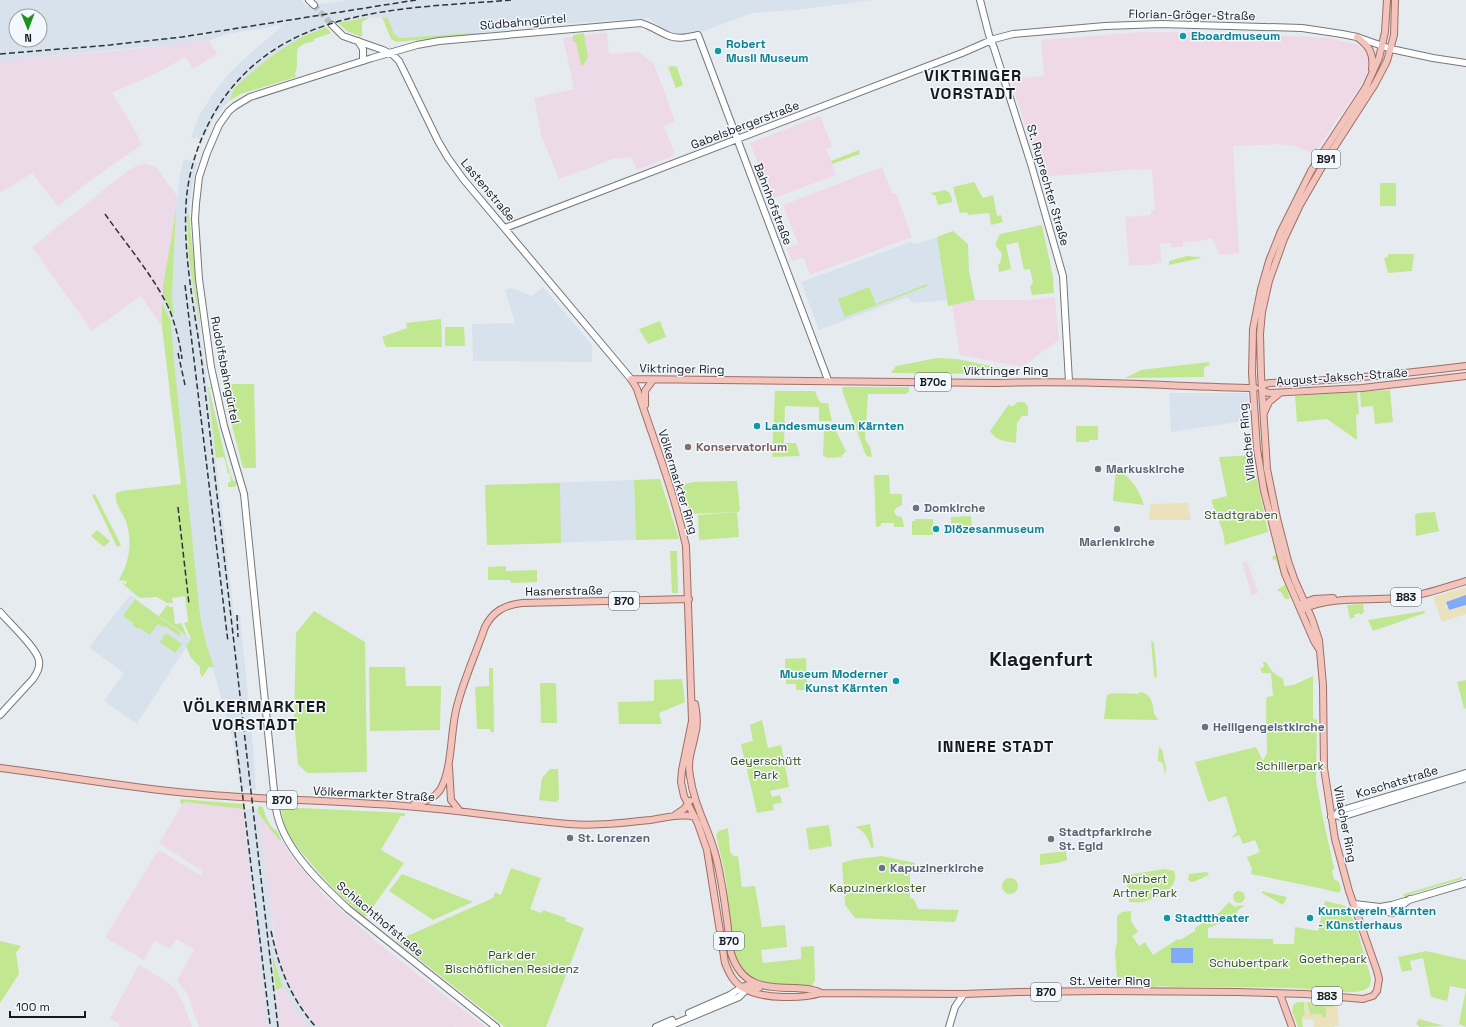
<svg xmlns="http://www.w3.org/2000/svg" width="1466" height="1027" font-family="'Space Grotesk',sans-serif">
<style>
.commercial{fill:#efd9e6}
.industrial{fill:#eddae9}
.built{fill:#d7e2ed;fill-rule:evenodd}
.green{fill:#c2e791}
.sand{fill:#ebe1bc}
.water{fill:#81abf6}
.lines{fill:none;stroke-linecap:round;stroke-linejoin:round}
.secondary-tunnel{stroke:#bdc1c5;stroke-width:6;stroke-dasharray:6 3;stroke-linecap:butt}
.secondary-casing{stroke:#74787d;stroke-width:8}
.primary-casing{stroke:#a06e65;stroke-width:8}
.secondary{stroke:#fff;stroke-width:6}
.primary{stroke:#f2c4bb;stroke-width:6}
.rail{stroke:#303334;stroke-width:1.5;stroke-dasharray:6 3;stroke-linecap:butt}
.secondary-bridge-casing{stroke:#74787d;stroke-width:8;stroke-linecap:butt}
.secondary-bridge{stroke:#fff;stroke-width:6}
.culture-dot{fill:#0f9aa8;stroke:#f3f8fe;stroke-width:1.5}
.education-dot{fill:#8d6e63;stroke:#f3f8fe;stroke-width:1.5}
.worship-dot{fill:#6b7280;stroke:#f3f8fe;stroke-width:1.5}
.labels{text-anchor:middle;stroke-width:3;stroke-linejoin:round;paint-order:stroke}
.shield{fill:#f3f8fe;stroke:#595c5e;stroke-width:1}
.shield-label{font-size:11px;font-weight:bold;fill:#17191a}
.street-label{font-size:12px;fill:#17191a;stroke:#f3f8fe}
.culture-label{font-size:12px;font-weight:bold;fill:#0d838f;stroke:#f3f8fe;text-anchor:start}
.education-label{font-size:12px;font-weight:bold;fill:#785e54;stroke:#f3f8fe;text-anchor:start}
.worship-label{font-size:12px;font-weight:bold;fill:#5b616d;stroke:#f3f8fe;text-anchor:start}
.park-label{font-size:12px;fill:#395014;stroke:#f3f8fe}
.district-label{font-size:16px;font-weight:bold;letter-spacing:1px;fill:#17191a;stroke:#f3f8fe}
.town-label{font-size:20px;font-weight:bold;fill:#17191a;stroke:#f3f8fe}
</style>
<rect width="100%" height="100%" fill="#e6ebf0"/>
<path class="commercial" d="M1141 32 1227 33 1330 38 1354 44 1361 47 1366 52 1369 57V66L1365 79 1314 154 1294 146 1281 144 1233 146 1239 253 1220 255 1216 247 1212 238 1200 241 1183 242V247H1171V243L1160 244 1162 262 1155 264 1129 266 1125 217 1151 215V211L1155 210 1152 169 1138 170 1137 169 1042 177 1011 81 1022 78 1044 76 1041 40Z
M820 116 832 146 826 149 836 175 771 199 750 143Z
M882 167 892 194 896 193 912 237 810 275 803 257 792 261 787 248 798 244 783 205Z
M1055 297 1059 340 1022 367 960 355 952 305 975 300H1030Z
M466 1012 486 1027H454Z"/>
<path class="industrial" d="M607 32 609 54 639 52 654 64 675 121 664 126 675 155 637 170 631 157 613 159 559 179 543 140 542 139 534 98 574 89 563 38Z
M209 40 217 54 193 69 185 57 165 69 112 93 136 132 141 145 84 185 58 207 32 173 0 193V62L17 59 134 49Z
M146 164 156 167 177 196 171 240 163 285 162 327 141 296 92 331 32 247 126 172 138 165Z
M1247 561 1258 593 1252 596 1242 563Z
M184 802 243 809 267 1024 270 1027H199L187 993 177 981 194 949 176 939 170 949 155 940 144 960 106 938V936L157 852 161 851 201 876 202 871 159 843Z
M258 813 278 839 282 841 292 857 324 895 378 943 466 1012 453 1027H318L315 1023 305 1013 293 992 283 971 278 954 272 921Z
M139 965 166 981 175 989 183 1002 192 1027H119L120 1024 110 1018Z
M283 987 294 1008 309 1027H280L276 990Z"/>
<path class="built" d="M0 0H301L306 6 349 0H873L795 10 752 13 696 34H675L664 30 648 18 514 27 503 31 399 38 394 35 388 18 370 17 357 19 337 23 316 31 285 47 235 87 229 101 214 117 205 136 201 135 200 139 196 137 195 139 191 137 199 116 211 97 229 73 243 60 283 25 227 34 223 36 209 40 176 44 17 59 0 62ZM16 16H40V40H16Z
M184 159 197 162 189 203V213L187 215 189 259 206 373 234 615H240L253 748 256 790 240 788 233 741 206 643 200 615 174 360 171 321 162 303 163 295 174 316 172 297 176 207 180 173Z
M937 237 948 300 913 303 907 297 819 330 801 282 910 242 917 244Z
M543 287 592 345V362L473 361 472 324 515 323 505 290 511 288 532 296Z
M1169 393H1248L1250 420 1171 432Z
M634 480 636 540 487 545 485 485Z
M130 595 191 639 137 724 104 701 124 673 89 647Z
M243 809H258L274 938 283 971 293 992 305 1013 318 1027H309L294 1008 283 987 272 959 280 1027H270L267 1024Z"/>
<path class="green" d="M370 17 362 22V37L347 31 338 23Z
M382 17 388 18 394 34 399 38 471 33H490L396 42 391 39Z
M326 27 331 33 314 39V41L304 44 298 48 297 52V67L295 74 296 77 241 94 229 101 235 87 270 57 285 47 300 38Z
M584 33 588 58 583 65H581L576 42H573V35Z
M673 66 677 67 683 85 676 88 668 67Z
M826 149 831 161 859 150 860 154 832 164Z
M974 182 983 198 993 195 997 216 1001 215 1003 222 991 225 989 213 968 215 967 212 960 213 953 187Z
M1380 183H1396V206H1380Z
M945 190C950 192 952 196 952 202L938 205 935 195H932L931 193Z
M176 207 172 297 174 318 163 295V285L171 240Z
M189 213 201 335 189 259 187 215Z
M1042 225 1053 277 1054 293 1032 295 1030 287 1033 282 1030 269 1024 270 1018 242 1006 245 1011 269 999 272 998 265 1000 263 1002 254C994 243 994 247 1000 234Z
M953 231 968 244 969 271 975 300 948 306 937 237Z
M1388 254H1414L1412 271 1388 273 1384 258 1388 257Z
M1187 256 1200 257 1201 258 1169 265V261Z
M927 284 928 286 845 317 838 299 869 287 876 304Z
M162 303 171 321 174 360 200 615 206 643 214 668 209 667 202 677 200 673V667L191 658 186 646 191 639 184 623 188 622 185 596 172 598 173 603H167L157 597 141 598 137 596 122 583 126 584 127 581 119 580C130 561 133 540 125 519 121 511 114 502 116 493L122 491 181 484 162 327Z
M441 319 442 347H386L382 337 407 328 406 323Z
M660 321 666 337 648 344 639 329Z
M445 327H464L465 346H445Z
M937 358 957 359 1010 370 1011 373 990 374 891 373 896 366Z
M1209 362 1210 365 1204 367V377L1125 378 1141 370Z
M223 384H254L256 468H243L230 418Z
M212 387 213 388 209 389 227 464 233 481H237V484L234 487H228V483L231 482 230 473H228L224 457 216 458 208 388Z
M844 387H909V392L905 394H868L865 439 870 447 872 457 867 456 865 453 843 393 842 388Z
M1390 390 1393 422 1375 424 1373 406 1361 407 1360 392Z
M775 391H815L818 399 821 403H828L832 421H819V407L785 406 784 443H796L800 456 772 457Z
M1357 392 1359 414 1356 415 1357 440 1327 419 1297 422 1295 396Z
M1017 402H1024L1028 406V416H1022L1017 423 1016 443C1006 441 995 441 990 431L1009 404 1011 407 1017 403Z
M1076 426H1098V440H1089V442H1076Z
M824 429H835L846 451 841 457 828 458 823 456Z
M1252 455 1268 532 1225 545 1223 532 1211 500 1227 496 1219 457Z
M1116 467C1130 478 1139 488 1144 505L1113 501Z
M874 475H889L890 494H902V505L896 508 894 512 897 516 902 517 904 527H894V523H881V526L876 527Z
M660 479 679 539 636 540 634 480Z
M737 481 740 511 737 512 739 537 699 540 698 515 737 512 689 514 679 482H683L684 484 694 482Z
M560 483 561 543 487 545 485 485Z
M95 494 121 545 117 547 92 495Z
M1435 512 1439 531 1416 536 1415 515 1418 513Z
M971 516 972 528 967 529V534L959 535 958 523H951V517Z
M915 519H933V535H912V521H915Z
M97 530 110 541 104 547 91 536Z
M670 551H677L678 593H672Z
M1277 555 1290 599H1285L1282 593 1277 590 1285 585 1276 560 1272 559 1273 556Z
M506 566V571L537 570V582L511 583 510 580H488V567Z
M135 599 181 633 179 636 165 626 163 627 158 624 150 635 140 628 138 629 132 625 133 623 123 616Z
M1363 604 1364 612 1361 615 1359 613 1354 615 1355 617 1350 619 1347 605Z
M167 605 170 607H173L175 624 181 623 187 636 159 616Z
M314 611 365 642 367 772 307 773 298 764 294 720 296 633Z
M1424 611 1425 613 1373 631 1368 620Z
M166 633 182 644 175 653 160 642Z
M1151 640 1154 643 1157 676 1156 678 1154 676Z
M806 658 807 690H796V684H786L785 659Z
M1263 662H1266C1271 670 1274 675 1283 678L1284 686 1294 685 1313 676V719L1317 720 1316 780 1322 814 1334 868 1332 871 1334 879 1339 882 1341 889 1339 893 1324 889 1251 874 1252 869 1247 857 1260 852 1255 840 1243 844 1239 835 1231 838 1237 832 1226 796 1208 802 1195 762 1256 747 1263 761 1267 753 1266 702 1267 697 1273 696 1271 673H1262L1260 668 1264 667Z
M369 667H405L406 686H441L440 730 370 731Z
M489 668H493L494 732H491L490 729H477L475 687 489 686Z
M682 679 685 702 659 713 662 724H619L618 702 654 701V680Z
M1466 680V708L1464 709 1457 682Z
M540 683H556L557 723H541Z
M1141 692C1154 695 1152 707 1155 716H1156L1158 720 1104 719 1107 695C1111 692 1134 694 1139 694V693Z
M762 720 768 748 781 745 789 787 770 791 772 797 780 795 782 803 773 804 774 810 757 813 741 744 753 741 750 725Z
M1159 747 1162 749 1166 768 1165 775 1163 763 1158 761Z
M550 769H558L559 799 556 802 539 800 542 778Z
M181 799 242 804 243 809 184 802 182 805 180 802Z
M258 806 263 807C265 815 269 827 277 831L282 841 278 839 258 813Z
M281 807 405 813V816H401L381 850 404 863 365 918C343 898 323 879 305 856 298 848 291 840 287 831 283 823 282 815 281 807Z
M870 824 874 847 872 848H871C869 838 863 829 854 827Z
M829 825 832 846 809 850 806 828Z
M728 828 730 852 733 856H738L742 887 755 886 762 927 785 925 787 947 761 950 763 963 801 959V947L814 946 815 980 812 986C796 986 769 988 754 980 726 965 730 907 726 880 724 865 719 850 716 835L719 831Z
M1066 851 1067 860 1058 863 1040 865V854Z
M882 856 915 863 916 865 915 868H910V898L914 899 918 909 959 910 955 922 855 918 845 905 842 863 856 859Z
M920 864 957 873V874H919Z
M511 868 541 878 530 909 542 913 543 910 566 918 565 921 584 928 546 1027H505L396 941 493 898 495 892 501 895Z
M1165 869 1174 871C1181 889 1155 899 1142 902 1137 903 1133 902 1129 902L1126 875Z
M1207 872 1209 875 1193 882 1189 881 1188 879 1189 874Z
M402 874 473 902 433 920 389 891Z
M1462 877V879L1408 895 1406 898 1403 895 1404 894Z
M1002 886a8 8 0 1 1 16 0a8 8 0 1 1-16 0Z
M1262 891 1287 897 1283 905 1262 893Z
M1233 897a6 6 0 1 1 12 0a6 6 0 1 1-12 0Z
M1325 901 1343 905 1348 908 1357 929 1371 978C1371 983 1370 988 1364 990 1350 996 1311 988 1293 988 1254 987 1215 987 1176 987L1160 986 1143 988V980H1117L1115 951 1117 943V916L1122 912 1131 911V921L1138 932 1132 936 1139 946 1145 942 1153 955 1178 939 1180 940 1195 931V928L1211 917 1213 918 1218 914 1229 902 1236 908V906L1245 905 1237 911 1238 913 1224 922 1208 928V938L1273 939V944H1294L1295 927 1318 931Z
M0 941 21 946 16 953 19 974 0 1003Z
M1426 951 1466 960V1027L1459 1024 1466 989 1450 986 1447 1001 1431 997 1423 958 1410 961 1412 970 1402 972 1398 957Z
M272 956 283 987 276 990Z
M1298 1002H1304L1305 1015 1302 1017 1303 1027H1298L1292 1011 1293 1005Z
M1307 1002 1334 1005V1007L1326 1018H1323L1321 1014 1311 1015 1310 1014Z
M1419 1019 1444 1026 1420 1027 1416 1024Z"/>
<path class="sand" d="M1188 503 1191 520H1149L1151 504Z
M1466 587V595L1446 602V605L1445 606V608L1447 607 1449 610 1466 605V614L1442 622 1433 597Z
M1304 1002H1307L1310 1014 1311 1015 1321 1014 1323 1018 1326 1017V1007H1333L1334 1005H1337L1339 1025 1334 1026V1027H1314L1313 1019 1302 1020V1016L1306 1014Z"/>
<path class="water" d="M1466 595V605L1449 610 1446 602Z
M1171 948H1193V963H1171Z"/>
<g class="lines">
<path class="secondary-tunnel" d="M314 5 332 25"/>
<defs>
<path id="secondary" d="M309 0 314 5
M980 0 989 35 994 48 1031 164 1063 276 1069 382
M332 25 343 36 383 50 393 55 399 61 404 71 438 141 448 158 464 180 631 379
M358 41 363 49V61
M505 228 962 53 994 39 1013 34 1105 26 1161 24 1302 28 1342 34 1357 37 1391 49 1433 58 1466 63
M0 612C9 623 38 649 39 661 40 668 37 673 33 679L0 715
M274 791 244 494 224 426 211 367 199 279 195 219 196 204 199 177 207 153 219 125 229 111 235 106 250 97 372 58 417 45 439 41 641 23C651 26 658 31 667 35 677 40 688 37 698 35L828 380
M276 808C281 846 320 883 348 909L496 1027
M1336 815 1339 811 1466 773
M1331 817 1336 815 1341 817 1466 778
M1354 904 1380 907 1392 905 1466 883
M1375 909 1393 913 1410 899
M689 1013 730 995 742 987
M656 1027 672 1020
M667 1027 739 997 744 992 747 986
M949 1027 955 1007 964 994"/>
<path id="primary" d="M1357 37C1369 46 1374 53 1372 69
M631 379 637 389C654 441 674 492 686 546L692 721 682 770 681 782 684 796 698 824 707 850 725 963C729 973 734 984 745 989 763 999 802 999 821 993L964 994 1018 992 1102 991 1237 992 1305 994 1363 999 1373 996 1377 991 1379 979 1377 971 1349 891 1335 839 1324 768 1323 685 1319 640 1312 619 1295 581 1288 561 1277 518 1267 469 1261 375 1260 334 1262 312 1269 281 1284 239 1300 205 1326 160 1375 84 1387 61 1394 35 1395 0
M631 379 995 383C1082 380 1168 386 1255 388
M1261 388 1265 384 1270 383C1336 381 1401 374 1466 366
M1261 388 1265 392 1270 393 1362 388 1466 376
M645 405V391L653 380
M1264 413 1269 402 1280 393
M1301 604 1314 599 1333 598
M1303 609C1333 596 1366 601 1397 598 1421 596 1443 588 1466 581
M1319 649 1314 641 1285 574 1264 491 1257 449 1252 373 1253 329 1261 289 1269 261 1281 231 1311 171 1366 87 1379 58 1385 32 1387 0
M695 704C697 714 698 725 695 735 692 750 687 760 690 776 694 806 709 829 716 857 724 888 727 921 731 953 741 986 764 988 795 988 805 989 812 988 821 993
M449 767 451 800 459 810
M0 768C63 776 125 787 188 793 260 800 333 800 405 806 460 810 514 819 569 824 596 826 623 823 650 820 664 818 681 813 695 817
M414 804C424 802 434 799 440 790 453 768 450 731 457 706 464 679 476 653 485 627 493 611 505 605 522 603L689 599
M675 815 684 809 690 801
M742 987 748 985 759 988
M1280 994 1292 1027"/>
</defs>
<use href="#secondary" class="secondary-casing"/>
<use href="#primary" class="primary-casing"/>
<use href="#secondary" class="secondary"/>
<use href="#primary" class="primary"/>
<path class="rail" d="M0 54 110 45 182 37 416 0
M105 214C126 244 156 279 170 311 176 327 180 343 182 359
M185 285 228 642
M178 353 185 385
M178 507 189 604
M237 615 238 637
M235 732 270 1024
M271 931C279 968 291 999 316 1027
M278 1027 202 364C195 311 183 258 186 204 188 171 199 139 216 110 280 5 404 9 512 0"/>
<defs>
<path id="secondary-bridge" d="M274 791 276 808"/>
</defs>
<use href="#secondary-bridge" class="secondary-bridge-casing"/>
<use href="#secondary-bridge" class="secondary-bridge"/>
</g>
<g class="culture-dot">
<circle cx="1183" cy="36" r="4"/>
<circle cx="718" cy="51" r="4"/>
<circle cx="757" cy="426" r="4"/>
<circle cx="936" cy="529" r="4"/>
<circle cx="896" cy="681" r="4"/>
<circle cx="1167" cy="918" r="4"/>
<circle cx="1310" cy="918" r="4"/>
</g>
<circle class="education-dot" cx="688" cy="447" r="4"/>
<g class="worship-dot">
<circle cx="1098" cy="469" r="4"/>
<circle cx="916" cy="508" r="4"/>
<circle cx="1117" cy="529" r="4"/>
<circle cx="1205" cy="727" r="4"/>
<circle cx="570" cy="838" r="4"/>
<circle cx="1051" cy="839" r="4"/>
<circle cx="882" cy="868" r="4"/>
</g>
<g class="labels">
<g class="shield">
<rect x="1312" y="150" width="28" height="18" rx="3"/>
<rect x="915" y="373" width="36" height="18" rx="3"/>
<rect x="1391" y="588" width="30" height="18" rx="3"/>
<rect x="609" y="592" width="30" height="18" rx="3"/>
<rect x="267" y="791" width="30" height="18" rx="3"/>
<rect x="714" y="932" width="30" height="18" rx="3"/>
<rect x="1031" y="983" width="30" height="18" rx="3"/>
<rect x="1312" y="987" width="30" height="18" rx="3"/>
</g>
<g class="shield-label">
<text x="1326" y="163">B91</text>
<text x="933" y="386">B70c</text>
<text x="1406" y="601">B83</text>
<text x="624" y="605">B70</text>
<text x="282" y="804">B70</text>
<text x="729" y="945">B70</text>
<text x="1046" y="996">B70</text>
<text x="1327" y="1000">B83</text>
</g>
<g class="street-label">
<text transform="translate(1192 15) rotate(1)" y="4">Florian-Gröger-Straße</text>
<text transform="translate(523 22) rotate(-5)" y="4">Südbahngürtel</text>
<text transform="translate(745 125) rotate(-21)" y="4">Gabelsbergerstraße</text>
<text transform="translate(1048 185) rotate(74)" y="4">St. Ruprechter Straße</text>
<text transform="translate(488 190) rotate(50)" y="4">Lastenstraße</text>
<text transform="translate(773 204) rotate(69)" y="4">Bahnhofstraße</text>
<text transform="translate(682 369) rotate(1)" y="4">Viktringer Ring</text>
<text transform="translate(225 370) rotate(79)" y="4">Rudolfsbahngürtel</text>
<text x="1006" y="375">Viktringer Ring</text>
<text transform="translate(1342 377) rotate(-4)" y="4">August-Jaksch-Straße</text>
<text transform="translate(1247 442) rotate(-96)" y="4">Villacher Ring</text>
<text transform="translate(678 482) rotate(73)" y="4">Völkermarkter Ring</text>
<text transform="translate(564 591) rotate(-1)" y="4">Hasnerstraße</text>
<text transform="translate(1397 782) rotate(-17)" y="4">Koschatstraße</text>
<text transform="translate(374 794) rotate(3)" y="4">Völkermarkter Straße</text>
<text transform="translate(1345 824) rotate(79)" y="4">Villacher Ring</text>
<text transform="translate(380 919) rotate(40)" y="4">Schlachthofstraße</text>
<text x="1110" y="985">St. Veiter Ring</text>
</g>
<g class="culture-label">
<text x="1191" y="40">Eboardmuseum</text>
<text x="726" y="48">Robert<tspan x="726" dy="14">Musil Museum</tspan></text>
<text x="765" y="430">Landesmuseum Kärnten</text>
<text x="944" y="533">Diözesanmuseum</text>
<text x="888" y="678" text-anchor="end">Museum Moderner<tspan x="888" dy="14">Kunst Kärnten</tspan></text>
<text x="1318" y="915">Kunstverein Kärnten<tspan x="1318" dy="14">- Künstlerhaus</tspan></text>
<text x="1175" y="922">Stadttheater</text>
</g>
<g class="education-label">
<text x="696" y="451">Konservatorium</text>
</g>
<g class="worship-label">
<text x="1106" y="473">Markuskirche</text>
<text x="924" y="512">Domkirche</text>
<text x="1117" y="546" text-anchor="middle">Marienkirche</text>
<text x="1213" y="731">Heiligengeistkirche</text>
<text x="1059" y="836">Stadtpfarkirche<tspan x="1059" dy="14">St. Egid</tspan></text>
<text x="578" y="842">St. Lorenzen</text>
<text x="890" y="872">Kapuzinerkirche</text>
</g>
<g class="park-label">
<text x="1241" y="519">Stadtgraben</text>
<text x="766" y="765">Geyerschütt<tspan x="766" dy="14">Park</tspan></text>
<text x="1290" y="770">Schillerpark</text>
<text x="1145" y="883">Norbert<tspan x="1145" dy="14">Artner Park</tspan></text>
<text x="878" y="892">Kapuzinerkloster</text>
<text x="512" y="959">Park der<tspan x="512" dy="14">Bischöflichen Residenz</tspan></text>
<text x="1333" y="963">Goethepark</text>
<text x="1249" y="967">Schubertpark</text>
</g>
<g class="district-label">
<text x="973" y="81">VIKTRINGER<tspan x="973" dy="18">VORSTADT</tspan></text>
<text x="255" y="712">VÖLKERMARKTER<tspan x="255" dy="18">VORSTADT</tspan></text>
<text x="996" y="752">INNERE STADT</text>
</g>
<g class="town-label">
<text x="1041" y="666">Klagenfurt</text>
</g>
</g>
<g transform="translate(28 28) rotate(179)"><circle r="19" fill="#f3f8fe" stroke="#9b9fa3"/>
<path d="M0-3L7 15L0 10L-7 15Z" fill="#1f921e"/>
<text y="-6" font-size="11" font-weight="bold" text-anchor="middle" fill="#17191a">N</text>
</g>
<path d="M10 1011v6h75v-6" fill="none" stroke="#17191a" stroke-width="2"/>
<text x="16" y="1011" font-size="12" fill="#17191a" stroke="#f3f8fe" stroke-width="3" paint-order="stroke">100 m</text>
</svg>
